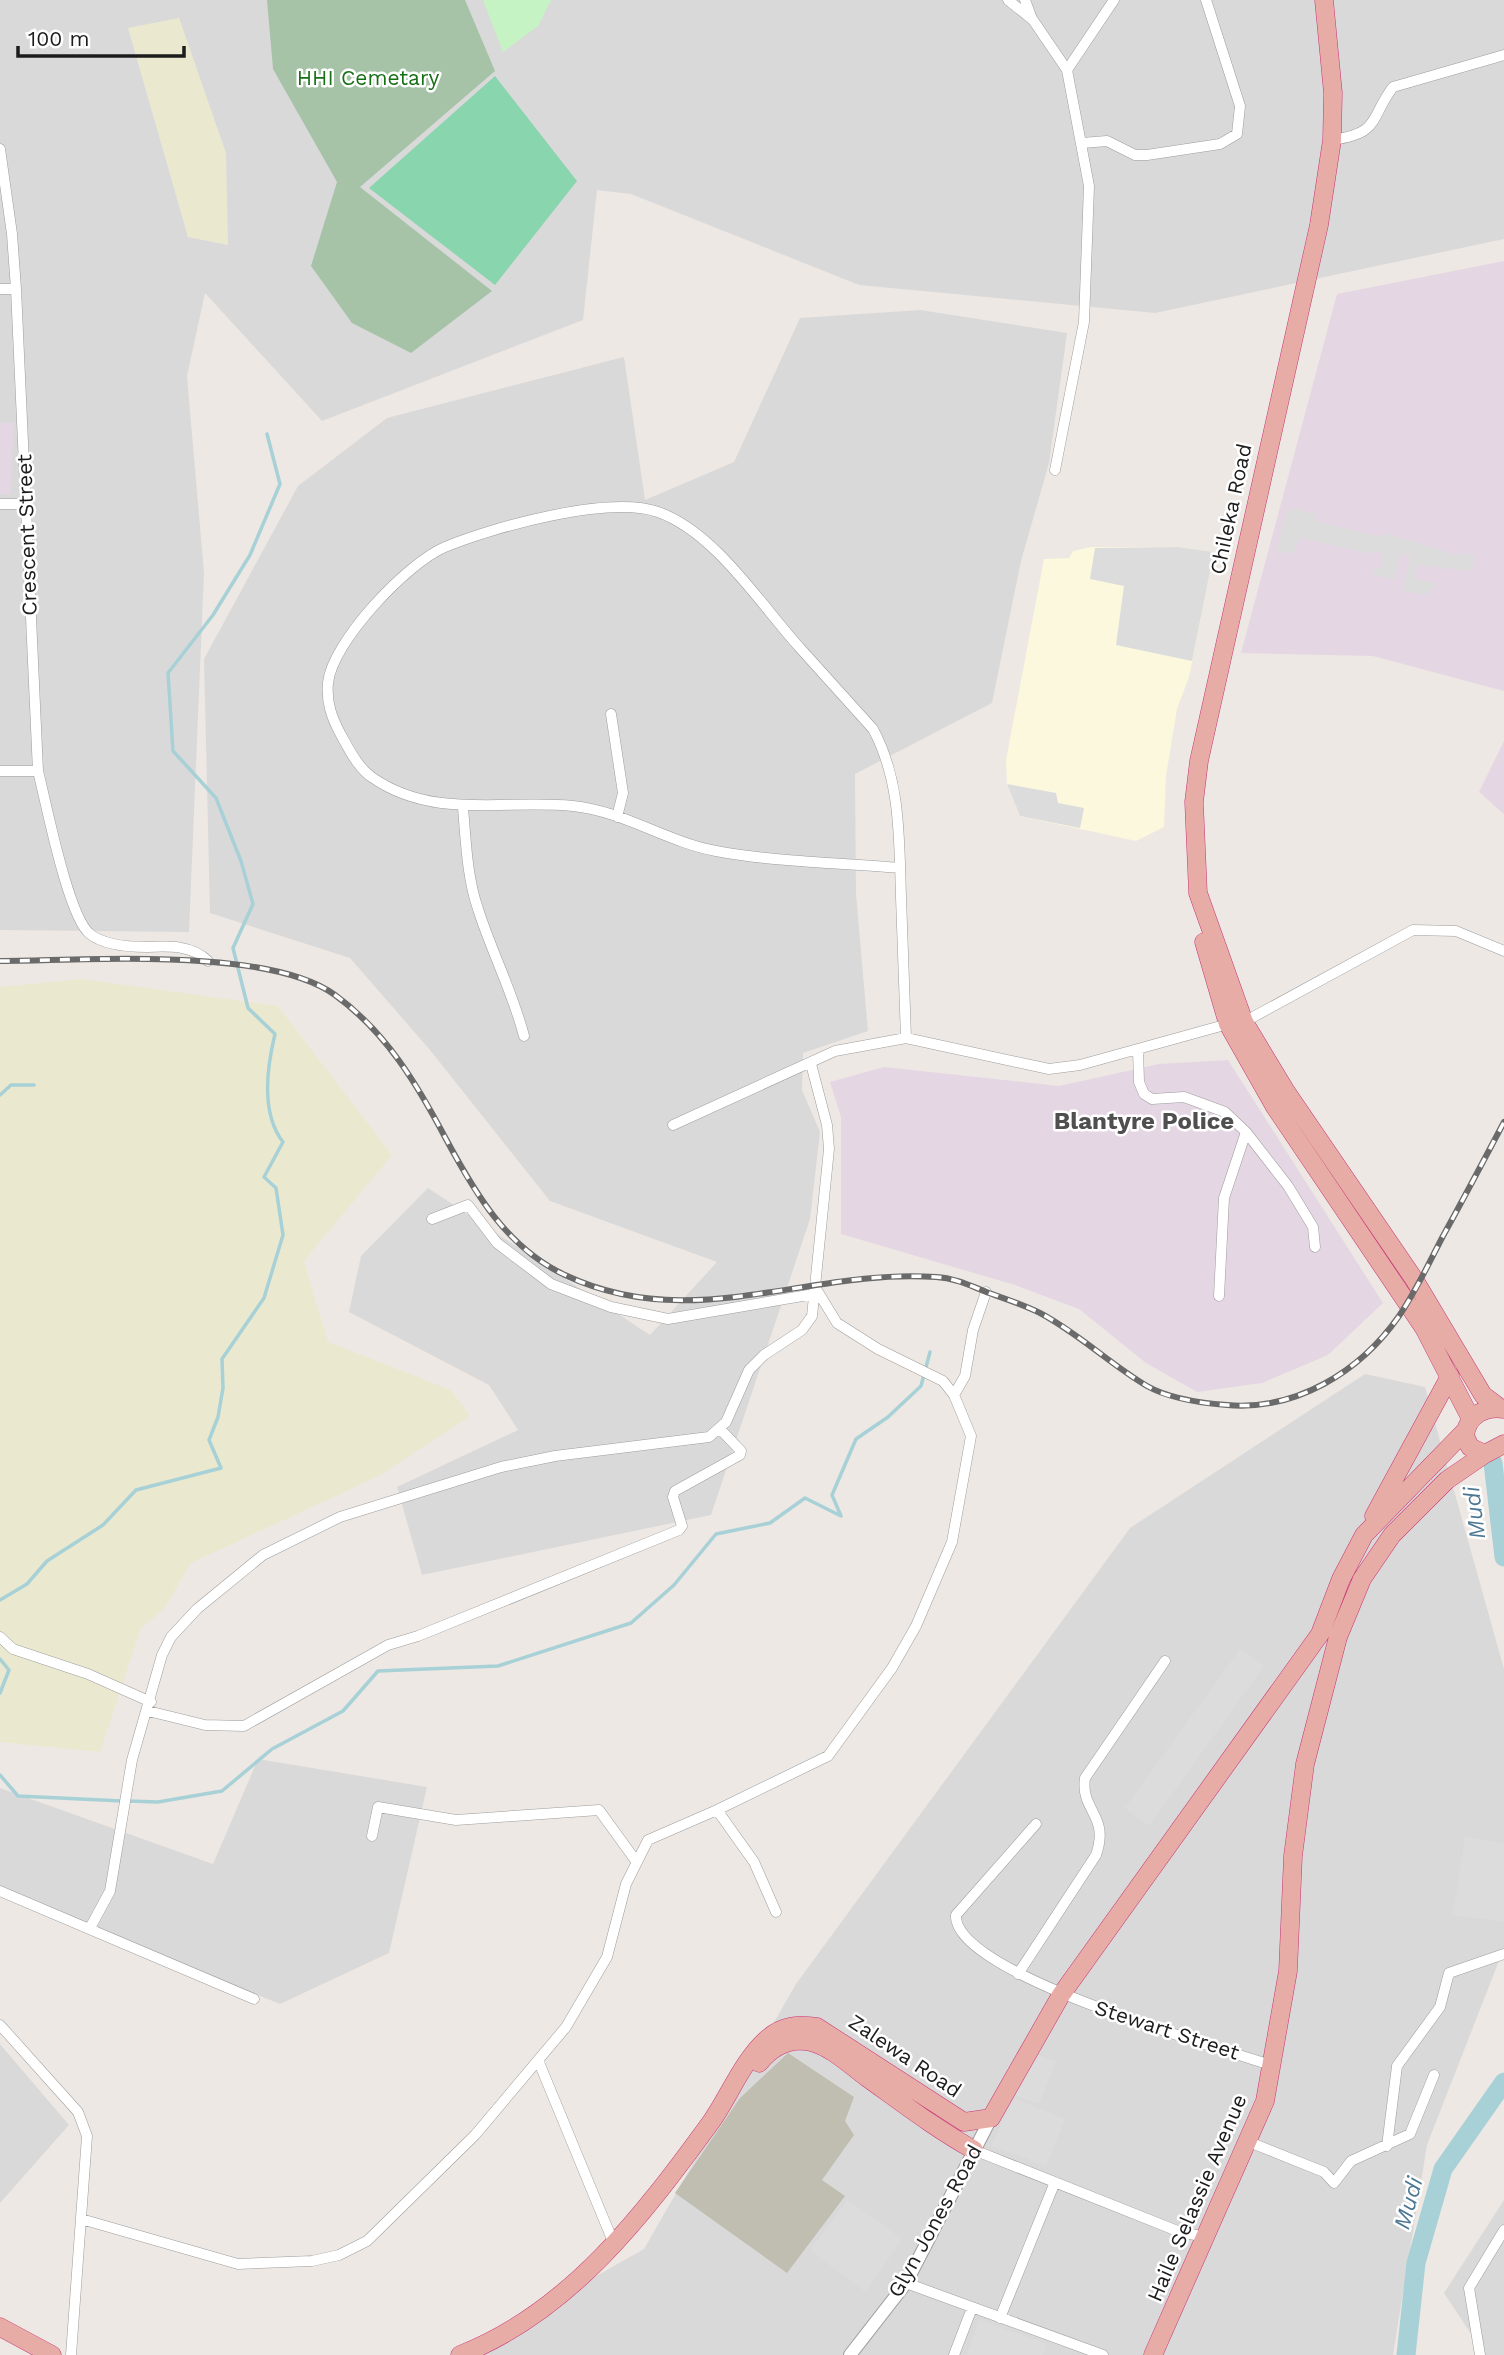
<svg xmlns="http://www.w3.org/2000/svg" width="1504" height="2355" font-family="'Work Sans',sans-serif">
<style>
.residential{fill:#dad9da}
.industrial{fill:#e5d6e4}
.education{fill:#fbf8dd}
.construction{fill:#c0beb0}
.farmland{fill:#eae9d0}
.cemetery{fill:#a6c3a8}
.park{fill:#c5f3c3}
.pitch{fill:#88d5ae}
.parking{fill:#dcdcdc}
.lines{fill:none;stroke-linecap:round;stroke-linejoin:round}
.stream{stroke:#a7d1d6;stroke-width:3.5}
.river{stroke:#a7d1d6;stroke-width:19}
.minor-casing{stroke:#9d9d9d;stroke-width:11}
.tertiary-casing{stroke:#9d9d9d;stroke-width:14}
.trunk-casing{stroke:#c63577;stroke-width:19}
.minor{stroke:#fff;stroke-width:10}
.tertiary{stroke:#fff;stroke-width:12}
.trunk{stroke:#e8aca6;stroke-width:18}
.rail-casing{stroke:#6a6a6a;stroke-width:6}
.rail{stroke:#fff;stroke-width:3.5;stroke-dasharray:10;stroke-linecap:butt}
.labels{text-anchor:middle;stroke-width:5;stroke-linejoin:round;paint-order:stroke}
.park-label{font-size:21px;fill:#186f16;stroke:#fff}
.street-label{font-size:21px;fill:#1c1c1c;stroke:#fff}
.water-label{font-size:23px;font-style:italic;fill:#4c7894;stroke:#fff}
.quarter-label{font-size:24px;font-weight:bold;fill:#4f4f4f;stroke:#fff}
</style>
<rect width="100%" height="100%" fill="#ede8e3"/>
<path class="residential" d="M0 0H1504V239L1155 313 859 285 631 194 597 190 583 320 322 421 205 293 187 376 204 573 189 932 0 930Z
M920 310 1067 333 1049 463 1021 561 992 703 855 774 856 894 868 1031 803 1053 802 1090 820 1132 810 1219 711 1515 422 1575 397 1487 518 1430 489 1385 349 1312 361 1256 428 1188 650 1335 717 1262 550 1201 430 1050 350 958 210 913 204 659 298 486 387 418 624 357 645 500 734 462 800 318Z
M1365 1374 1425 1387 1504 1669V1948L1427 2145 1393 2355H457L644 2249 796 1984 1130 1528Z
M258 1759 427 1787 389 1953 280 2004 0 1891V1788L213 1864Z
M0 2044 69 2125 0 2203Z
M1504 2200V2355H1485L1444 2293Z"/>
<path class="industrial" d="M1504 261V691L1373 656 1241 653 1337 294Z
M0 423H14L10 494H0Z
M1504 741V814L1479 792Z
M1228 1060 1383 1303 1328 1355 1262 1383 1197 1392 1146 1363 1079 1309 1015 1285 841 1234V1117L830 1082 884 1067 1059 1086 1159 1064Z"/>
<path class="education" d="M1091 547H1178L1214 552 1189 677 1177 709 1166 776 1164 827 1136 841 1020 816 1007 784 1006 760 1044 559 1069 558 1073 551Z"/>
<path class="construction" d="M788 2053 854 2097 845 2121 854 2135 822 2180 845 2196 787 2273 675 2193 740 2098Z"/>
<path class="farmland" d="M179 18 226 153 228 245 188 237 128 28Z
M82 979 278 1006 392 1155 304 1261 328 1342 451 1390 470 1416 377 1477 191 1563 164 1609 141 1628 100 1752 0 1742V987Z"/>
<path class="cemetery" d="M267 0H465L495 71 360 187 492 291 411 353 352 323 311 266 337 182 273 69Z"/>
<path class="park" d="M483 0H551L538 26 503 52Z"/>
<path class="pitch" d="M495 76 577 181 495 285 369 188Z"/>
<path class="parking" d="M1294 507 1311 514 1317 511 1315 521 1382 537 1384 533 1460 556V553L1475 556 1471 571 1417 565 1415 579 1438 584 1425 595 1403 591 1410 556 1400 554 1395 579 1373 575 1375 568 1381 569 1383 559 1379 557 1382 552 1373 550 1372 554 1300 538 1293 554 1276 550 1287 510 1293 511Z
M1178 547 1214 552 1192 661 1116 645 1124 586 1090 579 1095 548Z
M1007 784 1056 793 1058 803 1084 808 1080 828 1020 816Z
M1240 1649 1264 1666 1149 1826 1125 1808Z
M1465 1837 1504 1843V1922L1453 1915Z
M1035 2054 1056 2061 1039 2104 1014 2096Z
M1014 2098 1065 2119 1046 2166 991 2146Z
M848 2200 902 2239 866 2292 810 2250Z
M979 2320 1047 2344 1043 2355H967Z"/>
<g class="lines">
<path class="stream" d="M0 1095 11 1085H34
M0 1600 27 1584 47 1561 103 1525 136 1490 221 1468 209 1440 218 1417 223 1388 222 1359 264 1298 283 1235 276 1188 264 1177 283 1142C261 1114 267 1067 275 1034L248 1008 233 948 253 904 241 861 216 798 173 751 168 673 213 615 250 555 280 484 267 434
M0 1659 9 1670 0 1693
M0 1775 18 1796 122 1801
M128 1801 158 1802 222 1791 272 1749 343 1711 378 1671 498 1666 631 1623 674 1585 716 1534 770 1523 805 1498 841 1516 832 1495 856 1439 888 1417 921 1386 930 1352"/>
<path class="river" d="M1493 1463 1504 1557
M1406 2355 1416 2263 1443 2169 1504 2082"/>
<defs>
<path id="minor" d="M1008 0 1033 20 1067 70 1089 186 1084 322 1055 470
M1025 0 1032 19
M1067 70 1114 0
M1332 140C1381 133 1369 119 1393 87L1504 55
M1082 143 1107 141 1135 155H1147L1220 144 1237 134 1240 106 1206 0
M0 149 12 234 16 289 38 771C46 802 68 917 90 934 104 945 130 947 147 947 169 946 192 945 208 961
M0 289H16
M0 504H26
M611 714 623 793 617 817
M0 771H38
M463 808C466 842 467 877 478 909 492 953 512 990 524 1036
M900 868C839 863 776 862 716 851 667 842 623 811 573 806 506 799 434 820 373 778 358 768 350 751 341 735 332 718 326 703 328 683 332 642 407 563 445 547 493 527 609 495 658 512 715 532 760 604 800 648 824 675 849 702 873 729 901 781 899 839 901 897 903 944 904 991 906 1038
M1138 1050 1139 1082 1144 1094 1152 1099 1184 1097 1225 1112 1246 1132 1288 1186 1313 1227 1315 1247
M673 1125 835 1051 906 1038 1049 1069 1080 1065 1228 1024 1244 1022 1413 930 1456 931 1504 951
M432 1219 468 1205 497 1243 551 1284 611 1307 668 1319 814 1294
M1219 1296 1224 1198 1246 1132
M954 1395 965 1376 973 1330 986 1292
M0 1637 13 1649 88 1674 151 1702
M148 1711 205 1725 244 1726 388 1645 418 1636 679 1530 682 1526 673 1497 675 1491 740 1455 741 1451 720 1429
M1036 1824 956 1915C952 1974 1222 2048 1273 2066
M372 1836 378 1807 456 1820 599 1810 636 1861
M0 1891 254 1999
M776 1912 754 1862 717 1810 828 1756 892 1668 916 1626 952 1542 971 1436 954 1395 943 1381 878 1349 837 1323 815 1287
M90 1928 110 1891 132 1760 162 1655 171 1637 197 1609 263 1555 340 1517 501 1467 555 1456 709 1437 726 1422 749 1370 764 1355 802 1330 812 1316 829 1149 827 1125 811 1064
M1018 1974 1096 1855C1110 1815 1080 1811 1085 1778L1165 1661
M0 2025 78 2112 87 2136 71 2355
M538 2060 614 2244
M1249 2142 1324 2172 1334 2183 1351 2161 1410 2134 1434 2075
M1387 2146 1397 2066 1440 2007 1449 1973 1504 1954
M974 2150 1180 2232 1206 2237
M81 2219 238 2264 312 2261 339 2255 367 2241 475 2135 566 2027 607 1957 626 1884 648 1840 717 1810
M906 2283 1103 2355
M1000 2318 1055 2182
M954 2355 972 2308
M1480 2355 1469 2288 1504 2230"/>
<path id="tertiary" d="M850 2355 906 2283 991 2118"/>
<path id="trunk" d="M1324 0 1333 93 1332 140 1319 225 1199 761 1194 802 1198 893 1244 1022 1285 1090 1414 1279 1483 1395 1500 1408
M1204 942 1228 1024 1275 1107 1424 1328 1471 1419
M1504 1409C1484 1406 1467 1416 1465 1436L1470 1447 1485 1454 1504 1444
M1374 1516 1450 1376
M759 2063C772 2047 790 2037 811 2042 831 2047 850 2065 866 2077 901 2102 936 2129 974 2150
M0 2327 52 2355
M460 2355C570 2312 644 2214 711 2122 730 2095 742 2061 768 2038 783 2025 798 2024 817 2027L964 2122 991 2118 1061 1995 1320 1634 1341 1579 1364 1535 1465 1431
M1153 2355 1265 2101 1288 1971 1293 1856 1305 1764 1338 1637 1362 1579 1392 1535 1447 1480 1485 1454"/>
</defs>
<use href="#minor" class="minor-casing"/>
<use href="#tertiary" class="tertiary-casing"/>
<use href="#trunk" class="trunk-casing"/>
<use href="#minor" class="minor"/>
<use href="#tertiary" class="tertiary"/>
<use href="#trunk" class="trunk"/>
<defs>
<path id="rail" d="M0 961C84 961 268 946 335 995 386 1032 417 1084 446 1139 475 1193 507 1248 565 1275 692 1335 807 1268 936 1277 955 1278 971 1286 989 1293 1006 1299 1024 1305 1040 1313 1078 1333 1110 1364 1147 1386 1170 1399 1200 1403 1227 1405 1296 1411 1360 1372 1399 1316 1416 1291 1429 1263 1443 1236 1464 1198 1484 1160 1504 1122"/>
</defs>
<use href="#rail" class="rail-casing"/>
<use href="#rail" class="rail"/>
</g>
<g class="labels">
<g class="park-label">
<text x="368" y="85">HHI Cemetary</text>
</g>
<g class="street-label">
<text transform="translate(1231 509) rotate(-78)" y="7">Chileka Road</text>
<text transform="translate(27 535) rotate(-92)" y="7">Crescent Street</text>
<text transform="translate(1167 2030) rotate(18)" y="7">Stewart Street</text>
<text transform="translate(905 2056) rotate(34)" y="7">Zalewa Road</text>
<text transform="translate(1197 2198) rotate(-67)" y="7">Haile Selassie Avenue</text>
<text transform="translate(935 2221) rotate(-61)" y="7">Glyn Jones Road</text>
</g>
<g class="water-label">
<text transform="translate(1474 1513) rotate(-97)" y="8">Mudi</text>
<text transform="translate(1408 2203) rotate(-74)" y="8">Mudi</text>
</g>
<g class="quarter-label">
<text x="1144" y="1129">Blantyre Police</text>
</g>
</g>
<path d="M18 46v10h166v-10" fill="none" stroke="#1c1c1c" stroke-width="3.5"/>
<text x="28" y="46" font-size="21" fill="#1c1c1c" stroke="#ffffff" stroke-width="5" paint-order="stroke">100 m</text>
</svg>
